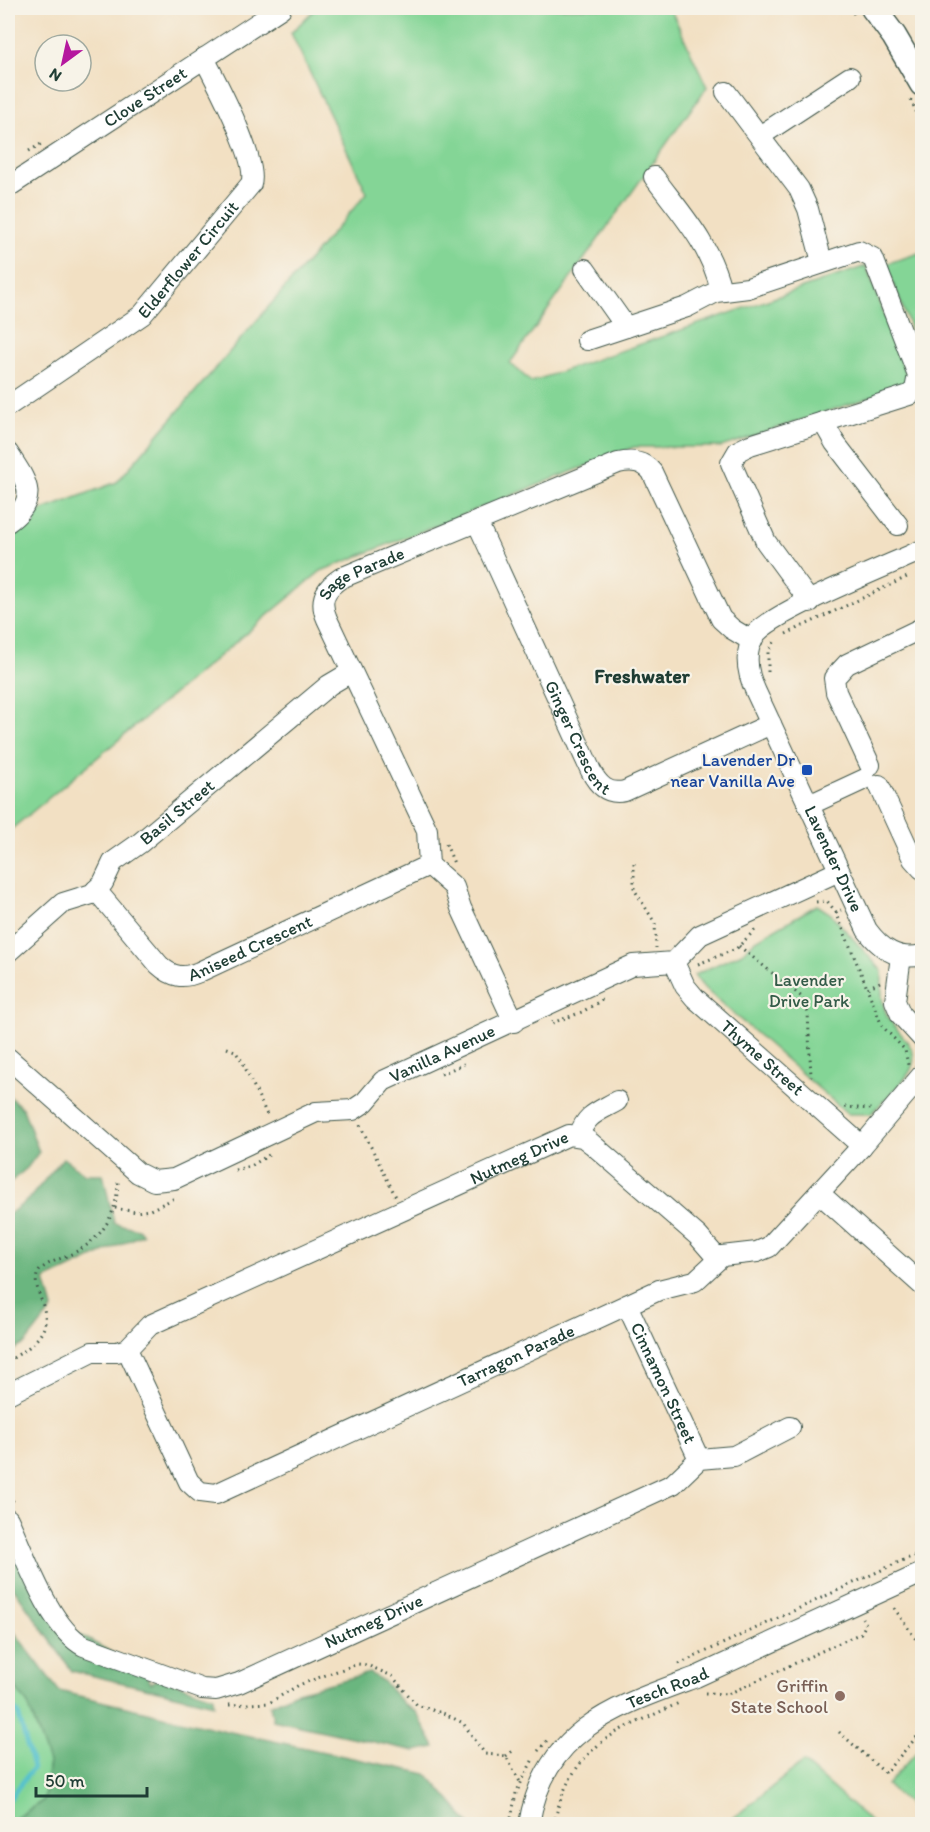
<svg xmlns="http://www.w3.org/2000/svg" width="930" height="1832" font-family="Itim,sans-serif">
<style>
.green{fill:#84d596;stroke:#528965;stroke-width:1.5}
.forest{fill:#6bb67f;stroke:#457a5a;stroke-width:1.5}
.lines{fill:none;stroke-linecap:round;stroke-linejoin:round}
.stream{stroke:#55c1ce;stroke-width:4.5}
.minor-casing{stroke:#3f5549;stroke-width:22}
.major-casing{stroke:#3f5549;stroke-width:27}
.path{stroke:#3f5549;stroke-width:3;stroke-dasharray:1.5 4.5;stroke-linecap:butt}
.minor{stroke:#fff;stroke-width:20}
.major{stroke:#fff;stroke-width:24}
.transit-dot{fill:#1a4fb4;stroke:#f7f3e8;stroke-width:2}
.education-dot{fill:#8d6e63;stroke:#f7f3e8;stroke-width:2}
.labels{text-anchor:middle;stroke-width:4.5;stroke-linejoin:round;paint-order:stroke}
.street-label{font-size:18px;fill:#1f3d34;stroke:#f7f3e8}
.transit-label{font-size:18px;fill:#164399;stroke:#f7f3e8;text-anchor:end}
.park-label{font-size:18px;fill:#335b48;stroke:#f7f3e8}
.education-label{font-size:18px;fill:#785e54;stroke:#f7f3e8;text-anchor:end}
.neighbourhood-label{font-size:20px;font-weight:bold;fill:#1f3d34;stroke:#f7f3e8}
</style>
<rect width="100%" height="100%" fill="#f7f3e8"/>
<filter id="ink" filterUnits="userSpaceOnUse"><feTurbulence type="fractalNoise" baseFrequency=".0167" numOctaves="2"/><feDisplacementMap in="SourceGraphic" scale="12" xChannelSelector="R" yChannelSelector="G"/><feConvolveMatrix kernelMatrix="1 2 1 2 8 2 1 2 1" color-interpolation-filters="sRGB"/></filter>
<filter id="wash" filterUnits="userSpaceOnUse"><feTurbulence type="fractalNoise" baseFrequency=".008" numOctaves="4" result="noise"/><feDisplacementMap in="SourceGraphic" scale="24" xChannelSelector="R" yChannelSelector="G"/><feGaussianBlur stdDeviation="1.35" result="paint"/><feColorMatrix in="noise" values="0 0 0 0 0 0 0 0 0 0 0 0 0 0 0 0 0 1.4 0 .05"/><feComposite in="paint" operator="in"/></filter>
<g filter="url(#wash)">
<rect width="100%" height="100%" fill="#f2e0c3"/>
<path class="green" d="M316 8H670L707 87 510 363 531 382 866 266 910 384 721 447H634L321 571 8 832V528L43 510 117 482 367 193 291 33Z
M922 252V358L886 264Z
M817 905 831 914 882 971C882 987 880 1003 888 1017 899 1036 924 1049 909 1073 899 1088 883 1101 871 1114H848L704 988 694 975 742 953 756 940Z
M8 1678 28 1704 49 1762 44 1800 8 1823Z
M922 1746V1797L913 1808 887 1785Z
M803 1762 873 1824H726Z"/>
<path class="forest" d="M8 1095 23 1109 39 1152 27 1168 8 1184Z
M63 1158 85 1174H103L114 1223 138 1229 143 1234 45 1280 53 1308 25 1344 8 1353V1215L29 1199Z
M8 1526 53 1620 145 1671 151 1683 160 1678 213 1696 214 1704 72 1671 8 1580Z
M8 1624 59 1691 226 1731 427 1774 470 1824H8L44 1800 49 1762 28 1704 8 1678Z
M369 1673 383 1681 404 1705 416 1712 435 1747 415 1751 273 1720 270 1705 294 1693Z"/>
<g class="lines">
<path class="stream" d="M8 1703 18 1713 33 1768 8 1801"/>
</g>
</g>
<g filter="url(#ink)">
<g class="lines">
<defs>
<g id="minor">
<path d="M726 92 799 189 808 209 822 262"/>
<path d="M760 136 850 77"/>
<path d="M654 177C682 215 710 244 721 290"/>
<path id="s1" d="M8 187 281 8"/>
<path d="M585 269 626 327"/>
<path d="M587 340 687 307 716 292 748 288 859 251 873 258 918 375 915 390 909 395 750 445 738 451 731 463 766 542 810 602"/>
<path id="s2" d="M8 406 142 315 251 184C259 162 216 81 204 58"/>
<path d="M823 422 835 443 898 525"/>
<path d="M8 453C26 481 41 498 8 522"/>
<path id="s3" d="M477 522 591 771C598 785 608 795 625 791L771 724"/>
<path id="s4" d="M922 550C890 565 771 612 755 635 743 653 747 673 756 692L867 930C881 949 898 961 922 955"/>
<path d="M870 765 836 692 834 678 847 664 922 628"/>
<path d="M879 785 913 859 922 869"/>
<path d="M809 805 865 779"/>
<path id="s5" d="M96 890 159 965C172 977 183 979 199 972L429 865"/>
<path id="s6" d="M8 952 63 903 92 894 103 883 113 862 140 843 329 685 351 672"/>
<path d="M901 956 895 1001 901 1015 922 1038"/>
<path id="s7" d="M674 962 685 986 695 998 862 1146"/>
<path id="s8" d="M514 1022 461 908 454 887 429 865 427 830 327 619C319 601 324 589 341 578L618 463C632 460 643 461 652 472L721 619 732 629 752 641"/>
<path id="s9" d="M8 1058 138 1173 154 1181 174 1179 316 1112 353 1110 365 1102 383 1081 633 965 674 962 700 935 839 871"/>
<path d="M579 1136C586 1114 598 1112 617 1101"/>
<path d="M819 1193 922 1285"/>
<path id="s10" d="M627 1305 699 1459"/>
<path id="s11" d="M127 1349 189 1482 200 1492 216 1494 659 1290 695 1281 722 1256 757 1252 769 1247 862 1146 922 1075"/>
<path id="s12" d="M8 1394 92 1352H117L127 1349 150 1325 569 1135 583 1137 592 1144 698 1236 718 1259"/>
<path id="s13" d="M8 1519C25 1555 49 1628 84 1646L202 1689 216 1690 239 1683 673 1484 699 1459 734 1456 790 1427"/>
<path id="s14" d="M529 1824C545 1729 615 1707 696 1677L922 1573"/>
</g>
<path id="major" d="M873 8 894 36 922 84"/>
</defs>
<use href="#minor" class="minor-casing"/>
<use href="#major" class="major-casing"/>
<path class="path" d="M850 8 854 14
M911 100 922 125
M29 151 41 144
M786 634 907 577
M768 672V652L775 641
M446 844 455 866
M634 863V889L655 923 656 948
M816 902 827 901 836 912 841 910
M836 912 867 988
M739 946 803 998 808 1013 811 1077
M698 964 736 949 755 930
M880 982 867 988 882 1026 905 1050 908 1065
M552 1023 582 1012 605 998
M227 1048 235 1051 242 1061 268 1117
M441 1074 464 1064
M845 1107 871 1109
M360 1125 396 1197
M235 1170 251 1166 272 1153
M115 1208 136 1212 150 1210 177 1197
M8 1361C19 1354 32 1347 40 1335 57 1312 26 1286 40 1270 47 1263 60 1259 69 1255 102 1241 118 1214 118 1179
M8 1489 14 1504
M894 1608 922 1648
M679 1664 901 1561 922 1553
M705 1693 728 1694 861 1633 866 1624 862 1618
M229 1705 269 1703 299 1685 334 1672 358 1664 367 1665 392 1676 417 1705 445 1714 463 1723 485 1754 506 1756 520 1782
M627 1727 679 1703
M839 1732 885 1773 922 1731
M538 1751 549 1738
M506 1756 514 1750
M510 1824 516 1793 533 1759
M554 1824C563 1779 585 1748 626 1727"/>
<use href="#minor" class="minor"/>
<use href="#major" class="major"/>
</g>
</g>
<rect class="transit-dot" x="801" y="764" width="12" height="12" rx="3"/>
<circle class="education-dot" cx="840" cy="1696" r="6"/>
<g class="labels">
<g class="street-label">
<text dy="6" stroke="none"><textPath href="#s1" startOffset="164">Clove Street</textPath></text>
<text dy="6" stroke="none"><textPath href="#s2" startOffset="234">Elderflower Circuit</textPath></text>
<text dy="6" stroke="none"><textPath href="#s8" startOffset="518">Sage Parade</textPath></text>
<text dy="6" stroke="none"><textPath href="#s3" startOffset="238">Ginger Crescent</textPath></text>
<text dy="6" stroke="none"><textPath href="#s6" startOffset="224">Basil Street</textPath></text>
<text dy="6" stroke="none"><textPath href="#s4" startOffset="432">Lavender Drive</textPath></text>
<text dy="6" stroke="none"><textPath href="#s5" startOffset="198">Aniseed Crescent</textPath></text>
<text dy="6" stroke="none"><textPath href="#s9" startOffset="513">Vanilla Avenue</textPath></text>
<text dy="6" stroke="none"><textPath href="#s7" startOffset="132">Thyme Street</textPath></text>
<text dy="6" stroke="none"><textPath href="#s12" startOffset="568">Nutmeg Drive</textPath></text>
<text dy="6" stroke="none"><textPath href="#s11" startOffset="508">Tarragon Parade</textPath></text>
<text dy="6" stroke="none"><textPath href="#s10" startOffset="86">Cinnamon Street</textPath></text>
<text dy="6" stroke="none"><textPath href="#s13" startOffset="462">Nutmeg Drive</textPath></text>
<text dy="6" stroke="none"><textPath href="#s14" startOffset="206">Tesch Road</textPath></text>
</g>
<g class="transit-label">
<text x="795" y="766">Lavender Dr<tspan x="795" dy="21">near Vanilla Ave</tspan></text>
</g>
<g class="park-label">
<text x="809" y="986">Lavender<tspan x="809" dy="21">Drive Park</tspan></text>
</g>
<g class="education-label">
<text x="828" y="1692">Griffin<tspan x="828" dy="21">State School</tspan></text>
</g>
<g class="neighbourhood-label">
<text x="642" y="683">Freshwater</text>
</g>
</g>
<rect width="930" height="1832" fill="none" stroke="#f7f3e8" stroke-width="30"/>
<g transform="translate(63 63) rotate(213)"><circle r="28" fill="#f7f3e8" stroke="#a1aaa0" stroke-width="1.5"/>
<path d="M0-4.5L10 22L0 15L-10 22Z" fill="#b5179e"/>
<text y="-9" font-size="16" font-weight="bold" text-anchor="middle" fill="#1f3d34">N</text>
</g>
<path d="M36 1787v9h111v-9" fill="none" stroke="#1f3d34" stroke-width="3"/>
<text x="45" y="1787" font-size="18" fill="#1f3d34" stroke="#f7f3e8" stroke-width="4.5" paint-order="stroke">50 m</text>
</svg>
